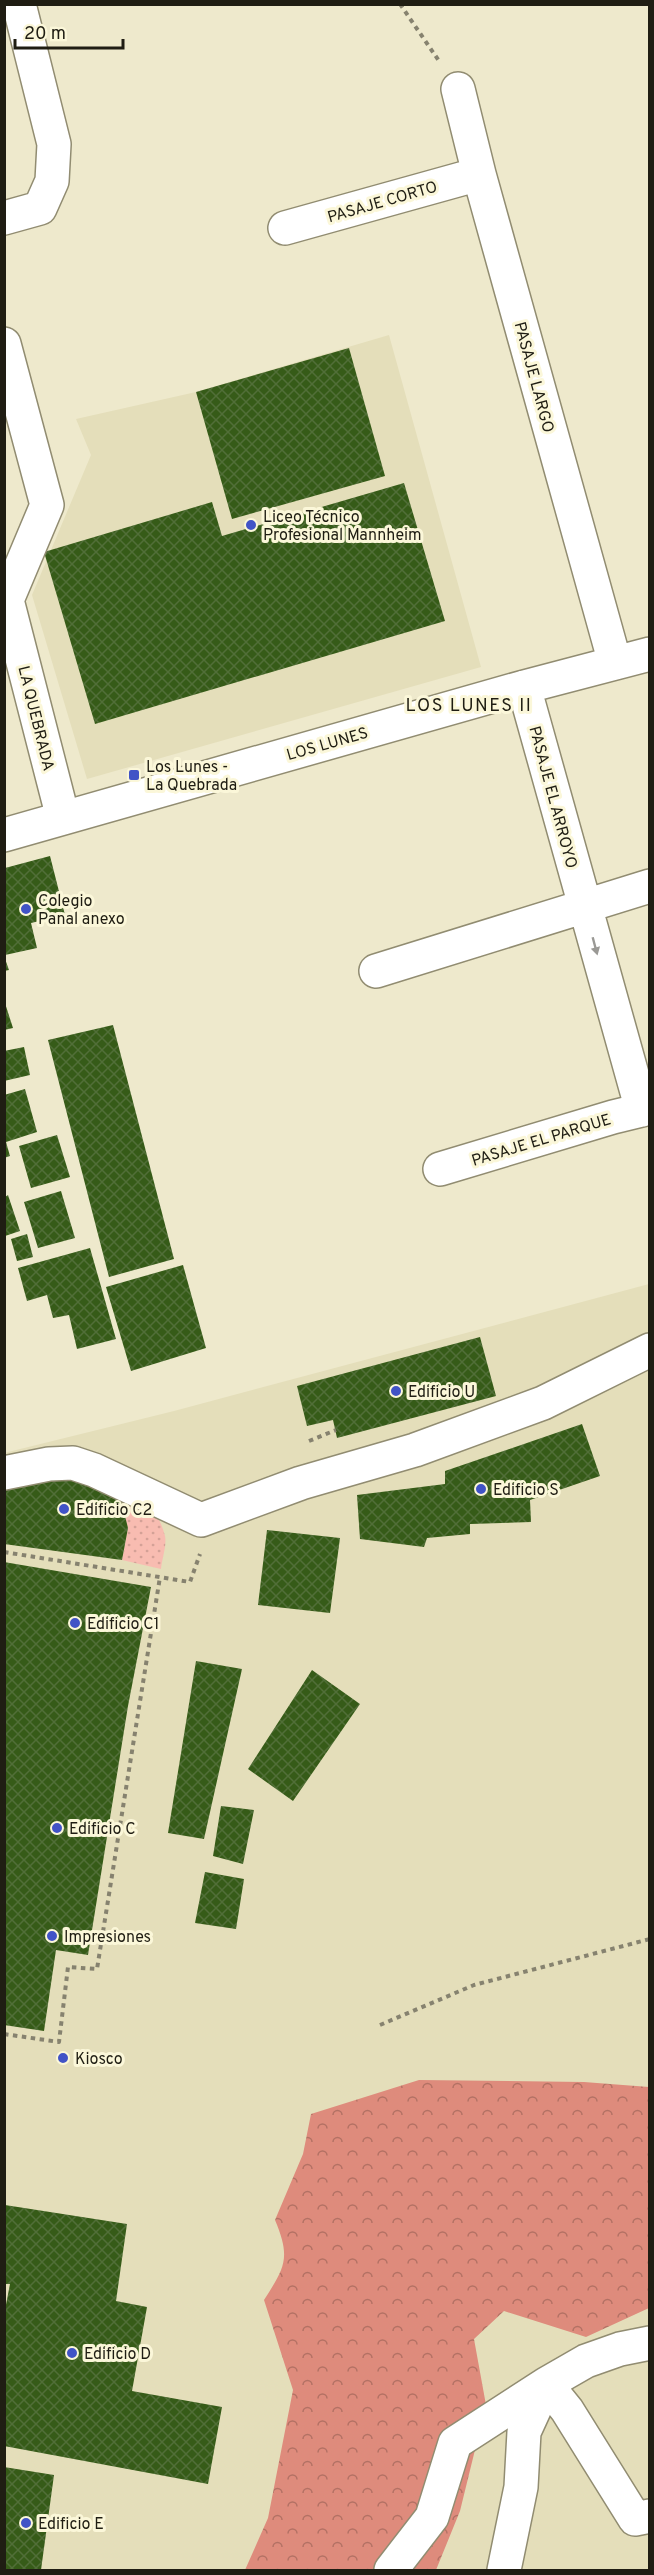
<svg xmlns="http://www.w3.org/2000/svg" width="654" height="2575" font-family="Overpass,sans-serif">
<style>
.built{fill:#e4deba}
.grass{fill:url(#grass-dots)}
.forest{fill:url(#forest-crowns)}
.building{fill:url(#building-cross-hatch)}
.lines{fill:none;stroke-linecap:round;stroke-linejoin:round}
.minor-casing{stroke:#918c71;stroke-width:36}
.path{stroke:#86826f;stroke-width:4;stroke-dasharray:4.5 4.5;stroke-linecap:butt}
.minor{stroke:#fff;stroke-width:33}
.oneway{fill:#9a9995}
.poi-dot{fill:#4153c6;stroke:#fbf7d9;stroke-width:2}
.labels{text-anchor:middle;stroke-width:6;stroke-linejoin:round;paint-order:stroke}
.street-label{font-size:16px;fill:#1f1d13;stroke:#fbf7d9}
.poi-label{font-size:16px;fill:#1f1d13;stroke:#fbf7d9;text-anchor:start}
.neighbourhood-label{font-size:18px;letter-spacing:1.5px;fill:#1f1d13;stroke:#fbf7d9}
</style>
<defs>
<pattern id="grass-dots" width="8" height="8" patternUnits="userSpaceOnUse" patternTransform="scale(1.5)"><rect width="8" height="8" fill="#f8bcb1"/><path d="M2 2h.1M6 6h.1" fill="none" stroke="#d4a197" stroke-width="1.8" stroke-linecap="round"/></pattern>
<pattern id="forest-crowns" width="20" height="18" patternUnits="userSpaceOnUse" patternTransform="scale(1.5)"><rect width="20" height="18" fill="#de8b7c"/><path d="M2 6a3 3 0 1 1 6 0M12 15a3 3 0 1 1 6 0" fill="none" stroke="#b37164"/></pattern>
<pattern id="building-cross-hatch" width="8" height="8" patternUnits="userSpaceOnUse" patternTransform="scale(1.5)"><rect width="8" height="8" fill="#365b18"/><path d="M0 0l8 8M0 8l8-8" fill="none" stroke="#516e38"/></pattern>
</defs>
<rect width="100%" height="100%" fill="#eee9cc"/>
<path class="built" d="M389 335 481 667 87 779 32 595 91 455 76 419 196 392Z
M649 1284V2570H5L4 1453 174 1411Z"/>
<path class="grass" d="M68 1460C112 1468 153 1490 165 1536 167 1545 162 1559 161 1569L122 1560 128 1528 118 1488 96 1472 73 1465 25 1470 5 1490V1470L36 1463Z"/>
<path class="forest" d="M419 2080 584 2082 649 2087V2308L586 2337 504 2311 474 2339 486 2405 460 2511 436 2570H245L268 2518 293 2390 264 2300C285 2267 291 2258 275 2220L303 2154 311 2114Z"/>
<path class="building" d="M349 348 385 476 232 519 196 392Z
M404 483 445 621 95 724 44 552 212 502 222 536Z
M50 856 65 915 31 923 37 948 5 955V868Z
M4 956 9 970 4 971Z
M4 1000 13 1028 4 1030Z
M113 1025 174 1259 109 1277 48 1040Z
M24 1047 30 1075 4 1081V1051Z
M25 1089 37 1132 6 1142 10 1156 4 1158V1095Z
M57 1135 70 1177 31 1188 19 1146Z
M61 1191 75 1238 38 1248 24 1202Z
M8 1195 20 1231 5 1236V1197Z
M27 1234 33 1257 17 1261 11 1239Z
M90 1248 116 1339 77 1349 69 1315 53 1318 47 1295 27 1301 18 1268Z
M183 1265 206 1348 131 1371 106 1287Z
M480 1337 496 1396 337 1438 333 1420 307 1426 297 1386Z
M582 1424 600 1476 530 1500 531 1522 470 1524V1534L427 1538 424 1547 360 1539 357 1495 445 1484V1471Z
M38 1469 118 1488 128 1528 122 1560 4 1544V1490L6 1487Z
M267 1530 340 1538 330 1613 258 1605Z
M4 1562 151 1587 128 1706 88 1955 56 1950 44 2031 4 2025Z
M196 1661 242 1669 204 1839 168 1833Z
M312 1670 360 1704 293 1801 248 1769Z
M221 1806 254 1810 243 1864 213 1856Z
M205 1872 244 1879 236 1929 195 1923Z
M5 2205 127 2224 116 2301 147 2307 132 2391 222 2407 208 2484 4 2446V2315L10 2284H5Z
M4 2467 54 2475 41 2570H4Z"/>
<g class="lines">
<defs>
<path id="minor" d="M458 89 479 174 615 663
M4 218 40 208 52 181 54 144 19 4
M285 228 479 174
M4 344 47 505 7 600 63 818
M524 687 642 1110
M4 835 524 687 650 654
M376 971 650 886
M440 1169 613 1117 650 1108
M4 1473 49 1464 73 1463 94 1470 201 1520 301 1483 415 1450 543 1403 650 1350
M391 2570 432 2517 455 2443 546 2384 567 2410 635 2519 650 2516
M504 2570 521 2487 524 2432 546 2384 586 2361 620 2349 650 2343"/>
</defs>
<use href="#minor" class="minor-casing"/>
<path class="path" d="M400 4 439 61
M309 1441 336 1430
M4 1552 190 1582 200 1554
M380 2025 474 1985 650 1939
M4 2034 59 2042 68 1967 97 1969 160 1577"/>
<use href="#minor" class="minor"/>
</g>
<defs><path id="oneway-solid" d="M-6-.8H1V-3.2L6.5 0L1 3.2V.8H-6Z" transform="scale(1.5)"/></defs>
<use class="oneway" href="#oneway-solid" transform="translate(595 946) rotate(75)"/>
<g class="poi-dot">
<circle cx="251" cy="525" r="6"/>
<rect x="128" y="769" width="12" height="12" rx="3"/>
<circle cx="26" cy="909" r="6"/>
<circle cx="396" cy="1391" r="6"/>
<circle cx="481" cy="1489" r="6"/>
<circle cx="64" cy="1509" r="6"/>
<circle cx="75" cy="1623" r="6"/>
<circle cx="57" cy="1828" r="6"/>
<circle cx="52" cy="1936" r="6"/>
<circle cx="63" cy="2058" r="6"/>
<circle cx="72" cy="2353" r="6"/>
<circle cx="26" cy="2523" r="6"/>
</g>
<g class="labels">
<g class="street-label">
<text transform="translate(382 201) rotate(-16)" y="6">PASAJE CORTO</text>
<text transform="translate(535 377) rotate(75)" y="6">PASAJE LARGO</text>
<text transform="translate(37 718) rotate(76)" y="6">LA QUEBRADA</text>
<text transform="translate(327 743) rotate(-16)" y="6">LOS LUNES</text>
<text transform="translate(554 797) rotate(75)" y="6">PASAJE EL ARROYO</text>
<text transform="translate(541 1139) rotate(-17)" y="6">PASAJE EL PARQUE</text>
</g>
<g class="poi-label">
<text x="263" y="522">Liceo Técnico<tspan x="263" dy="18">Profesional Mannheim</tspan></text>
<text x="146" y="772">Los Lunes -<tspan x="146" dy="18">La Quebrada</tspan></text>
<text x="38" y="906">Colegio<tspan x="38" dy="18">Panal anexo</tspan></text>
<text x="408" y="1397">Edificio U</text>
<text x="493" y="1495">Edificio S</text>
<text x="76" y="1515">Edificio C2</text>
<text x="87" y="1629">Edificio C1</text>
<text x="69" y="1834">Edificio C</text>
<text x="64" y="1942">Impresiones</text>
<text x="75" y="2064">Kiosco</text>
<text x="84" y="2359">Edificio D</text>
<text x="38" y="2529">Edificio E</text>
</g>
<g class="neighbourhood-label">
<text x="469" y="711">LOS LUNES II</text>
</g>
</g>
<rect width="654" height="2575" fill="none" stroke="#1f1d13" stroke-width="12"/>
<path d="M15 39v9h108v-9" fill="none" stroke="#1f1d13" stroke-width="3"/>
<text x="24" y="39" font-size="18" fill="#1f1d13" stroke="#fbf7d9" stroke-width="4.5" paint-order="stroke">20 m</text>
</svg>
